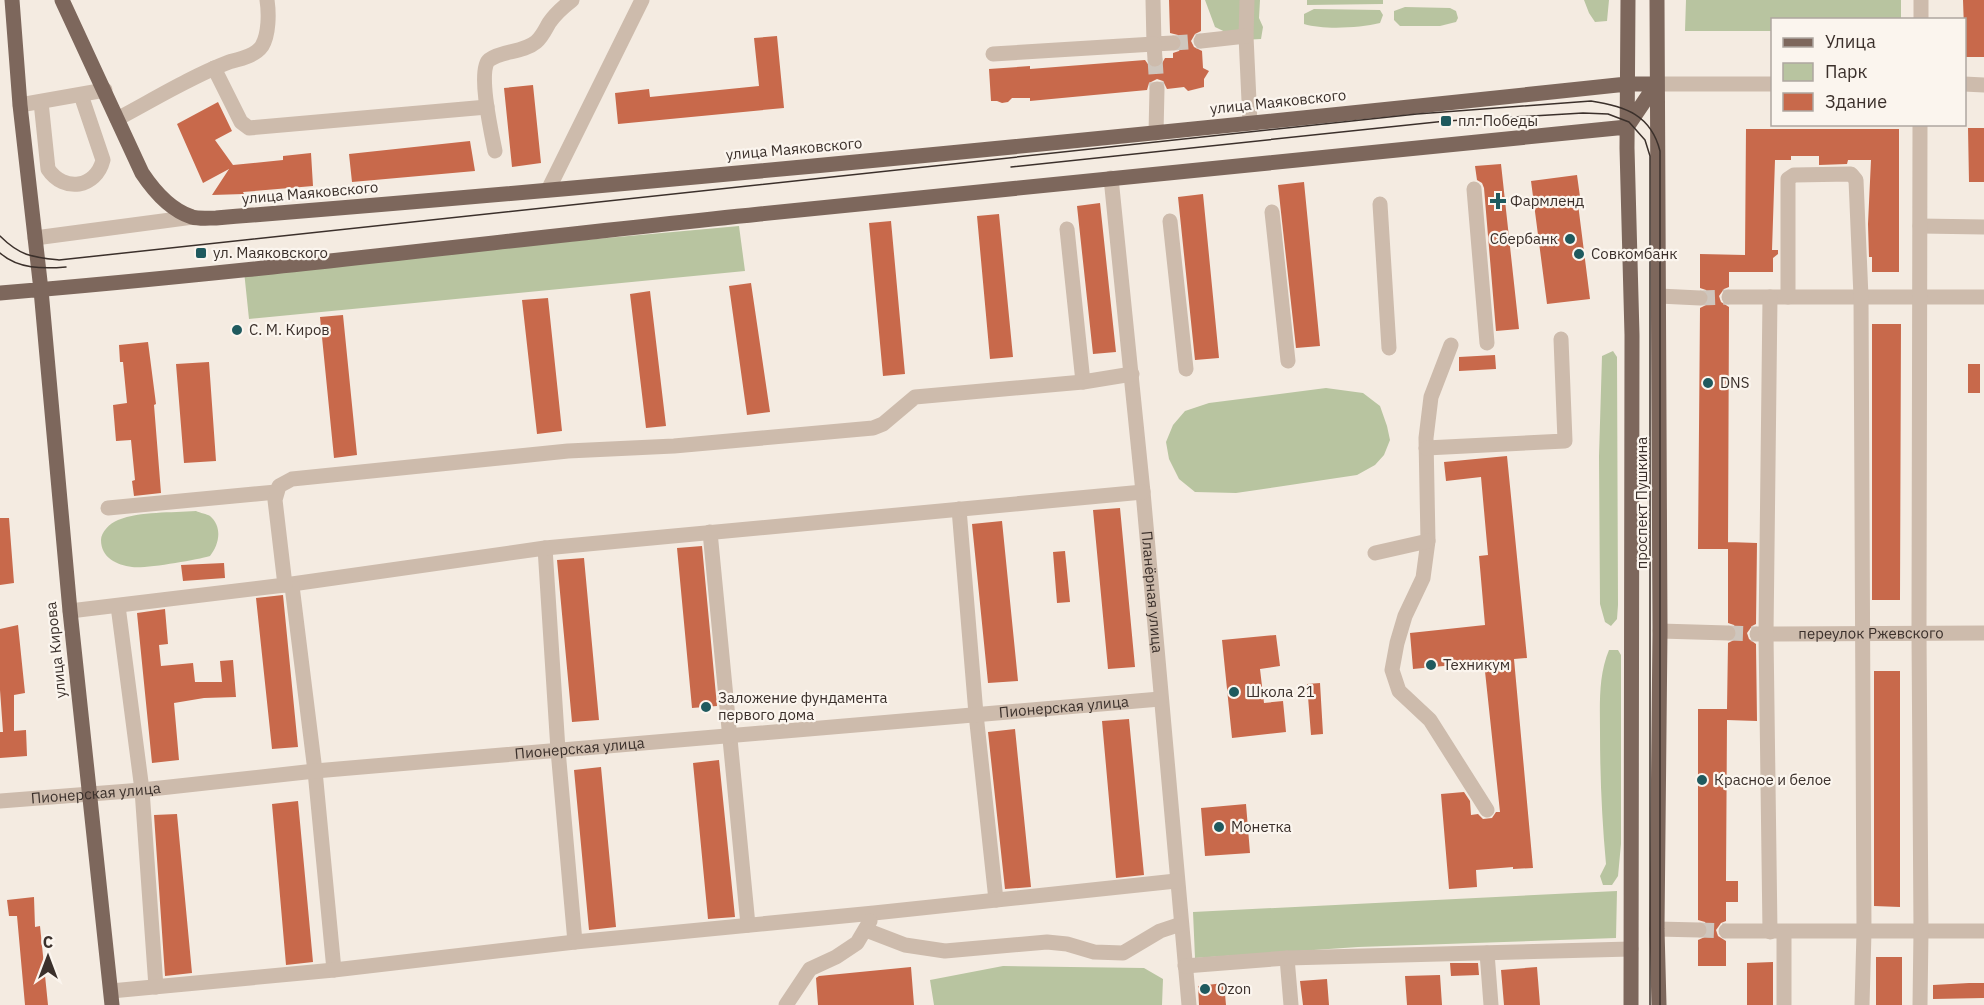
<svg xmlns="http://www.w3.org/2000/svg" width="1984" height="1005" font-family="'IBM Plex Sans',sans-serif">
<style>
.green{fill:#b8c4a0}
.building{fill:#c8694b}
.lines{fill:none;stroke-linecap:round;stroke-linejoin:round}
.minor-tunnel{stroke:#cfc6bd;stroke-width:15;stroke-dasharray:15 8;stroke-linecap:butt}
.minor{stroke:#cdbbac;stroke-width:15}
.major{stroke:#7d675c;stroke-width:15}
.tram{stroke:#3b302b;stroke-width:1.5}
.poi-dot{fill:#1f5a5e;stroke:#fbf5ee;stroke-width:2}
.labels{text-anchor:middle;stroke-width:4.5;stroke-linejoin:round;paint-order:stroke}
.street-label{font-size:15px;fill:#3b302b;stroke:#fbf5ee}
.poi-label{font-size:15px;fill:#3b302b;stroke:#fbf5ee;text-anchor:start}
</style>
<rect width="100%" height="100%" fill="#f4ebe1"/>
<path class="green" d="M1205 0H1260L1259 18 1263 27 1261 39 1242 40 1215 27Z
M1307 0H1383V4L1307 5Z
M1584 0H1609L1607 21 1595 22 1589 13Z
M1686 0H1901V19L1772 20V31H1685Z
M1405 7 1450 8 1456 11 1458 18 1456 22 1440 26H1400L1394 20V11Z
M1314 9 1380 10 1383 15 1380 23C1359 28 1324 30 1304 24V14Z
M739 226 745 271 249 319 244 271Z
M1613 351 1617 357 1618 605 1617 619 1611 626 1605 622 1600 604 1599 456 1602 356Z
M1326 388 1363 393 1380 406 1387 426 1390 440 1384 455 1375 465 1357 475 1236 493 1195 492 1179 479 1169 459 1166 442 1173 425 1185 411 1209 403Z
M196 511C200 513 207 514 210 516 223 527 219 545 210 556 196 560 145 569 132 567 117 565 101 558 101 540 101 532 110 523 118 520 141 511 171 513 196 511Z
M1609 650H1618L1621 655V844L1618 876 1612 885H1603L1600 876 1606 864C1602 820 1600 777 1600 733 1600 706 1598 676 1609 650Z
M1617 891 1616 938 1358 947 1195 958 1193 912Z
M1003 966 1144 968 1163 979 1162 1005H934L930 980Z"/>
<path class="building" d="M1169 0H1201V31L1195 34 1191 41 1194 47 1202 51 1203 68 1209 71 1204 79V87L1188 91 1184 87 1167 89 1163 81 1157 79 1149 83 1147 90 1030 101V98H1012L1008 102 1002 103 997 101H991L989 69 1030 66V69L1145 60 1150 67H1160L1165 58H1173V53L1179 51 1183 43 1178 35 1170 33Z
M1963 0H1984V57H1965Z
M777 36 784 108 618 124 615 93 649 89 650 97 759 86 754 38Z
M533 85 541 163 512 167 504 88Z
M218 102 232 131 215 140 233 165 283 160V156L311 153 313 186 243 192 244 194 212 195 229 169 203 183 177 124Z
M1968 128H1984V182H1969Z
M1746 129H1899V272H1872V257H1869L1868 224 1871 160H1848L1847 164 1819 165V156H1791V160H1775L1772 250H1778V254L1773 258V272H1729V287L1724 289 1719 296 1721 302 1729 307 1728 549H1698L1700 308 1708 304 1710 298 1706 290 1700 288V254L1745 255Z
M470 141 475 171 352 182 349 154Z
M1501 164 1519 329 1496 331 1484 188 1482 183 1477 180 1475 166Z
M1577 175 1581 204H1578L1590 299 1547 304 1531 181Z
M1304 182 1320 346 1296 348 1278 185Z
M1203 194 1219 358 1195 360 1178 197Z
M1100 203 1116 352 1093 354 1077 206Z
M999 214 1013 357 990 359 977 216Z
M891 221 905 374 883 376 869 223Z
M751 283 770 412 747 415 729 286Z
M650 291 666 426 646 428 630 294Z
M548 298 562 431 537 434 522 300Z
M343 315 357 455 334 458 320 317Z
M1872 324H1901L1900 600H1872Z
M148 342 156 404 154 405 161 493 134 496 132 481 135 480 131 440 116 441 113 405 127 403 123 362H120L119 345Z
M1495 355 1496 369 1459 371V357Z
M209 362 216 461 184 463 176 364Z
M1968 364H1980V393H1968Z
M1507 456 1527 658 1514 659 1533 868 1513 869V867L1476 870 1477 887 1449 889 1441 794 1464 792 1470 801 1471 815 1478 814 1483 819 1492 818 1496 812H1500L1484 662 1413 669 1410 633 1485 625 1479 556 1488 555 1481 477 1446 481 1444 462Z
M1120 508 1135 667 1108 669 1093 510Z
M0 518H9L14 583 0 585Z
M1002 521 1018 681 988 683 972 524Z
M1728 542 1757 543 1756 624 1752 626 1747 633 1749 639 1756 644 1757 721 1727 720 1726 881H1738V902H1726V921L1721 923 1716 930 1718 936 1726 941V966H1698V940L1707 936 1709 930 1705 922 1698 920V709H1727L1728 643 1736 639 1738 633 1734 625 1728 623Z
M702 546 717 706 692 708 677 548Z
M1065 551 1070 602 1057 603 1053 552Z
M584 558 599 720 572 722 557 560Z
M224 563 225 578 183 581 181 565Z
M283 595 298 747 272 749 256 598Z
M165 609 168 644 159 645 161 666 193 663 195 682H222L220 661 233 660 236 697 204 698 174 703 179 760 152 763 137 613Z
M18 625 25 693 14 695V731L26 730 27 756 0 758V732H3L0 690V629Z
M1276 635 1280 666 1260 669 1264 703 1283 701 1286 732 1232 738 1222 640Z
M1874 671H1900V907L1874 906Z
M1320 683 1323 734 1311 735 1307 684Z
M1129 719 1144 875 1116 878 1102 721Z
M1015 729 1031 887 1005 889 988 732Z
M719 760 735 917 708 919 693 763Z
M601 767 616 927 589 930 574 770Z
M298 801 313 962 286 965 272 804Z
M1246 804 1250 853 1205 856 1201 808Z
M177 814 192 973 165 976 154 815Z
M34 897 35 927 40 926 48 1005H25L17 916H9L7 900Z
M1876 957H1902V1005H1876Z
M1773 962V1005H1747V963Z
M1450 963H1478L1479 975 1451 976Z
M911 967 914 1005H818L816 978 819 976Z
M1537 967 1540 1005H1504L1501 970Z
M1440 975 1442 1005H1407L1405 976Z
M1327 979 1329 1005H1303L1300 981Z
M1224 983 1226 1005H1199L1198 986Z
M1969 983H1984V998L1933 999V985Z"/>
<g class="lines">
<path class="minor-tunnel" d="M1173 43 1201 41
M1155 59 1157 89
M1700 298 1729 297
M1728 633 1757 634
M1699 930 1726 931"/>
<g class="minor">
<path d="M1153 0 1154 44 1173 43"/>
<path d="M1247 0 1246 36 1250 123"/>
<path d="M1921 20V0"/>
<path d="M1201 41 1246 36"/>
<path d="M993 54 1154 44 1155 59"/>
<path d="M214 68 241 122 249 128 487 107"/>
<path d="M1656 84H1772"/>
<path d="M1964 84 1984 85"/>
<path d="M41 102 48 169C64 193 96 188 103 160L81 95"/>
<path d="M20 105 105 90"/>
<path d="M117 119C153 100 190 77 229 62 240 59 255 56 262 46 269 34 269 13 267 0"/>
<path d="M1156 133 1157 89"/>
<path d="M495 151C492 136 477 69 489 60 502 50 523 53 536 42 542 37 545 30 549 23 555 14 563 7 572 0"/>
<path id="s1" d="M1111 178 1143 492 1189 1005"/>
<path d="M1474 189 1487 343"/>
<path d="M548 190 642 0"/>
<path d="M1380 204 1389 348"/>
<path d="M1272 212 1288 361"/>
<path d="M1170 221 1186 369"/>
<path d="M1920 226 1984 227"/>
<path d="M1067 229 1083 382 1132 374"/>
<path d="M35 238 193 217"/>
<path d="M1659 296 1700 298"/>
<path d="M1729 297H1984"/>
<path d="M1788 297V179L1794 175 1851 174 1856 180 1861 297 1864 932 1862 1005"/>
<path d="M1451 345 1431 397 1426 438 1428 541 1423 578 1405 616 1397 643 1392 670 1399 691 1430 720 1487 810"/>
<path d="M1426 448 1565 441 1561 339"/>
<path d="M108 508 276 492"/>
<path d="M959 509 976 714 996 900"/>
<path d="M710 532 748 925"/>
<path d="M545 548 558 750 575 942"/>
<path d="M1375 553 1428 541"/>
<path d="M285 585 545 548 1143 492"/>
<path d="M292 586 315 771 334 970"/>
<path d="M118 606 142 790 156 987"/>
<path d="M70 611 285 585 275 500 279 486 292 479 568 451 674 446 873 428 883 424 915 397 1083 382"/>
<path d="M1660 631 1728 633"/>
<path id="s2" d="M1757 634 1984 633"/>
<path id="s3" d="M0 801 142 790 315 771 1160 699"/>
<path d="M1657 929 1699 930"/>
<path d="M866 930 905 945 945 951 1047 942 1067 944 1094 952 1123 953 1160 931 1181 924"/>
<path d="M1726 931H1984"/>
<path d="M1770 932 1766 634 1770 297"/>
<path d="M1487 953 1491 1005"/>
<path d="M1287 958 1291 1005"/>
<path d="M1185 966 1287 958 1631 949"/>
<path d="M111 991 334 970 575 942 874 913 1176 881"/>
<path d="M786 1005 810 969 836 957 857 943 870 921"/>
<path d="M1784 1005V932"/>
<path d="M1920 1005 1921 931 1919 633 1920 124"/>
</g>
<path class="major" d="M12 0 20 105 41 290 70 611 112 1005
M62 0 142 173C154 191 170 210 192 217 199 219 208 218 216 218 687 181 1157 134 1627 84H1656
M1628 0 1627 148 1632 335 1631 1005
M1657 0 1660 631 1657 929 1659 1005
M1627 127 1656 84
M0 293C254 272 507 240 760 214 1049 183 1338 155 1627 127"/>
<path class="tram" d="M1011 167 1446 121 1583 113 1608 114 1629 122 1645 140 1650 156V1005
M0 236C20 256 32 257 59 260L1417 114 1591 101C1625 106 1651 115 1660 151V1005
M0 253C18 269 43 269 66 267"/>
</g>
<g class="poi-dot">
<rect x="1440" y="115" width="12" height="12" rx="3"/>
<path d="M1495 192h6v6h6v6h-6v6h-6v-6h-6v-6h6z"/>
<circle cx="1570" cy="239" r="6"/>
<rect x="195" y="247" width="12" height="12" rx="3"/>
<circle cx="1579" cy="254" r="6"/>
<circle cx="237" cy="330" r="6"/>
<circle cx="1708" cy="383" r="6"/>
<circle cx="1431" cy="665" r="6"/>
<circle cx="1234" cy="692" r="6"/>
<circle cx="706" cy="707" r="6"/>
<circle cx="1702" cy="780" r="6"/>
<circle cx="1219" cy="827" r="6"/>
<circle cx="1205" cy="989" r="6"/>
</g>
<g class="labels">
<g class="street-label">
<text transform="translate(1278 102) rotate(-6)" y="5">улица Маяковского</text>
<text transform="translate(794 149) rotate(-5)" y="5">улица Маяковского</text>
<text transform="translate(310 193) rotate(-5)" y="5">улица Маяковского</text>
<text transform="translate(1642 503) rotate(-90)" y="5">проспект Пушкина</text>
<text dy="5" stroke="none"><textPath href="#s1" startOffset="416">Планёрная улица</textPath></text>
<text dy="5" stroke="none"><textPath href="#s2" startOffset="114">переулок Ржевского</textPath></text>
<text transform="translate(56 650) rotate(-96)" y="5">улица Кирова</text>
<text dy="5" stroke="none"><textPath href="#s3" startOffset="1068">Пионерская улица</textPath></text>
<text dy="5" stroke="none"><textPath href="#s3" startOffset="582">Пионерская улица</textPath></text>
<text dy="5" stroke="none"><textPath href="#s3" startOffset="96">Пионерская улица</textPath></text>
</g>
<g class="poi-label">
<text x="1458" y="126">пл. Победы</text>
<text x="1510" y="206">Фармленд</text>
<text x="1558" y="244" text-anchor="end">Сбербанк</text>
<text x="213" y="258">ул. Маяковского</text>
<text x="1591" y="259">Совкомбанк</text>
<text x="249" y="335">С. М. Киров</text>
<text x="1720" y="388">DNS</text>
<text x="1443" y="670">Техникум</text>
<text x="1246" y="697">Школа 21</text>
<text x="718" y="703">Заложение фундамента<tspan x="718" dy="17">первого дома</tspan></text>
<text x="1714" y="785">Красное и белое</text>
<text x="1231" y="832">Монетка</text>
<text x="1217" y="994">Ozon</text>
</g>
</g>
<rect x="1771" y="18" width="195" height="108" fill="#fbf5ee" stroke="#aea6a0" stroke-width="1.5"/>
<rect x="1783" y="38" width="30" height="9" fill="#7d675c" stroke="#aea6a0" stroke-width="1.5"/>
<text x="1825" y="48" font-size="18" fill="#3b302b">Улица</text>
<rect x="1783" y="63" width="30" height="18" fill="#b8c4a0" stroke="#aea6a0" stroke-width="1.5"/>
<text x="1825" y="78" font-size="18" fill="#3b302b">Парк</text>
<rect x="1783" y="93" width="30" height="18" fill="#c8694b" stroke="#aea6a0" stroke-width="1.5"/>
<text x="1825" y="108" font-size="18" fill="#3b302b">Здание</text>
<g transform="translate(48 957)" stroke="#fbf5ee" stroke-width="4.5" paint-order="stroke">
<path d="M0-4.5L10 22L0 15L-10 22Z" fill="#3b302b"/>
<text y="-9" font-size="16" font-weight="bold" text-anchor="middle" fill="#3b302b">С</text>
</g>
</svg>
